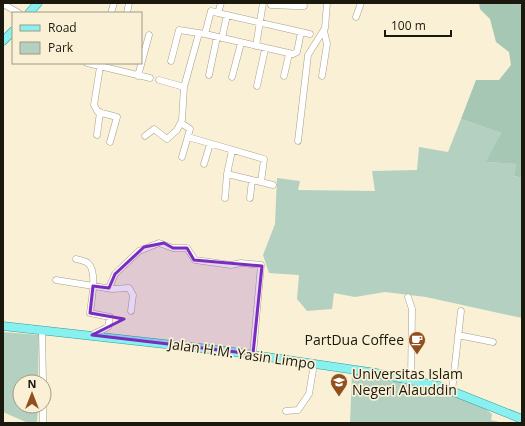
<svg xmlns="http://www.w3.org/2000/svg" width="525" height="426" font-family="'Open Sans',sans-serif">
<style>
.green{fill:#b4d0c0}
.forest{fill:#a5c7b3}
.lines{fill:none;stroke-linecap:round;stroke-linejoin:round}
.minor-casing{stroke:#a79f87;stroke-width:7}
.major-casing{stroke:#2f9e9a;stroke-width:9}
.minor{stroke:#fff;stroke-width:6}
.major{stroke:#89f0f0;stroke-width:8}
.marked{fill:#7b2cbf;fill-opacity:0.2;stroke:#7b2cbf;stroke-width:3;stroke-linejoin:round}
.labels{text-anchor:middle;stroke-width:3.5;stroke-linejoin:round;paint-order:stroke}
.poi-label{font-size:14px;fill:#1b180e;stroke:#f9f0d6;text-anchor:end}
.street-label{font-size:14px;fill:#1b180e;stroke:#f9f0d6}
</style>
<rect width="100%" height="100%" fill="#f9f0d6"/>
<path class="green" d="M461 119 501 133 487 162 518 164 514 176 522 178V318L426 297 385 292 355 297 334 293 332 309 307 311 297 299 299 275 269 273 263 255 275 224 277 178 300 181 298 190 375 191 372 171 417 170 419 147 448 152Z
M3 332 39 335 38 382H20V406H38L37 423H28L3 412Z
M352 373C392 380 461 386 492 414L491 420 503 423H350Z"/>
<path class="forest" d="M479 3H517L522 5V178L514 176 517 164 486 162 501 133 461 119 476 80H499L511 65 509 52 496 42 490 19 480 9Z"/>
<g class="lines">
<defs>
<path id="minor" d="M294 3 296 6H304
M3 4 19 13
M271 5 295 6
M111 13 114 3
M127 13 129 3
M218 13 310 34
M356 17 361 3
M205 34 293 54 297 52 301 32
M222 38 227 15
M256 46 263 3
M171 61 179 30 205 34 211 11 218 13 221 3
M87 63 150 78
M100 67 94 105 98 112 117 117 110 142
M209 75 217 37
M138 76 149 35
M284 76 289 54
M322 76 327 44 324 31
M232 77 241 43
M159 80 184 87
M257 86 265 49
M181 123 190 129 182 157
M97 135 100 112
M145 136 154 129 167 139 177 130 182 120 184 87 199 33
M188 137 264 159 261 182 273 185
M298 141 308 55 325 28 327 3
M204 164 210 144
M227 174 232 151
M225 198 227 174 261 182
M250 198 252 180
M76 259C80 260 85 261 88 263 98 272 91 302 90 313L110 317 108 327 92 335
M56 280 112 289 129 288 133 295 131 311
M109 288 115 274 139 251 159 243 173 248H187L195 260 231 265 241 263 261 265 253 354
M408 297 412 309 411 379
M42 330 43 382
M458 335 493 342
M452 391 461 311
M43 406V423
M286 411 298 410 309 394 314 364"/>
<path id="major" d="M29 13 38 3
M3 41 13 31
M3 326 227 351 376 373 439 386 522 419"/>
</defs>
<use href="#minor" class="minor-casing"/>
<use href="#major" class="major-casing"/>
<use href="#minor" class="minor"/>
<use href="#major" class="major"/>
</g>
<path class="marked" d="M164 243 173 248H187L194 260 262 266 253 354 92 335 124 319 90 313 93 286 109 288 115 274 144 247Z"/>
<defs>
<symbol id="cafe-pin" viewBox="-11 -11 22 30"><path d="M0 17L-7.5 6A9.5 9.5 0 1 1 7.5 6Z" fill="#914f1d" stroke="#f9f0d6"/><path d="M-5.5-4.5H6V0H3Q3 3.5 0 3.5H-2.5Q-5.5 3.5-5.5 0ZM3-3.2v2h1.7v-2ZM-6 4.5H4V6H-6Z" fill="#fff"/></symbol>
<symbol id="university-pin" viewBox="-11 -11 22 30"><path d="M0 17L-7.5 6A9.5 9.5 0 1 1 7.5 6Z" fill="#914f1d" stroke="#f9f0d6"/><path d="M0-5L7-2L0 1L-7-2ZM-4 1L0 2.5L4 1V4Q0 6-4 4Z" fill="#fff"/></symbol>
</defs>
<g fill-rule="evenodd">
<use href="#cafe-pin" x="407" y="330" width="20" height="27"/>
<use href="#university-pin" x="329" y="372" width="20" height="27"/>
</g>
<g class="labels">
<g class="poi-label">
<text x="404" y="345">PartDua Coffee</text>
<text x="352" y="379" text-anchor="start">Universitas Islam<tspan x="352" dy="16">Negeri Alauddin</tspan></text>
</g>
<g class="street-label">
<text transform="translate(242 354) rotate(8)" y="5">Jalan H.M. Yasin Limpo</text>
</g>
</g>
<rect width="525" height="426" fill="none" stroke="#1b180e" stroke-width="8"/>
<rect x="12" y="12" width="130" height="52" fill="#f9f0d6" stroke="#a09a86"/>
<rect x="20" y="25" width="20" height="6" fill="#89f0f0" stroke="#a09a86"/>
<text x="48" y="32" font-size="12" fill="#1b180e">Road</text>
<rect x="20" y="42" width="20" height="12" fill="#b4d0c0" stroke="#a09a86"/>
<text x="48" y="52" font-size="12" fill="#1b180e">Park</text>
<g transform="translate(32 394)"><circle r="19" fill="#f9f0d6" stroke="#a09a86"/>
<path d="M0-3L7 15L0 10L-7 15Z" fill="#914f1d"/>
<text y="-6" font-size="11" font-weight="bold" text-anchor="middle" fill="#1b180e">N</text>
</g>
<path d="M385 30v6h66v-6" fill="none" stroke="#1b180e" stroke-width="2"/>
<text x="391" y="30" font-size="12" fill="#1b180e" stroke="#f9f0d6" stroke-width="3" paint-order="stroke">100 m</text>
</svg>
